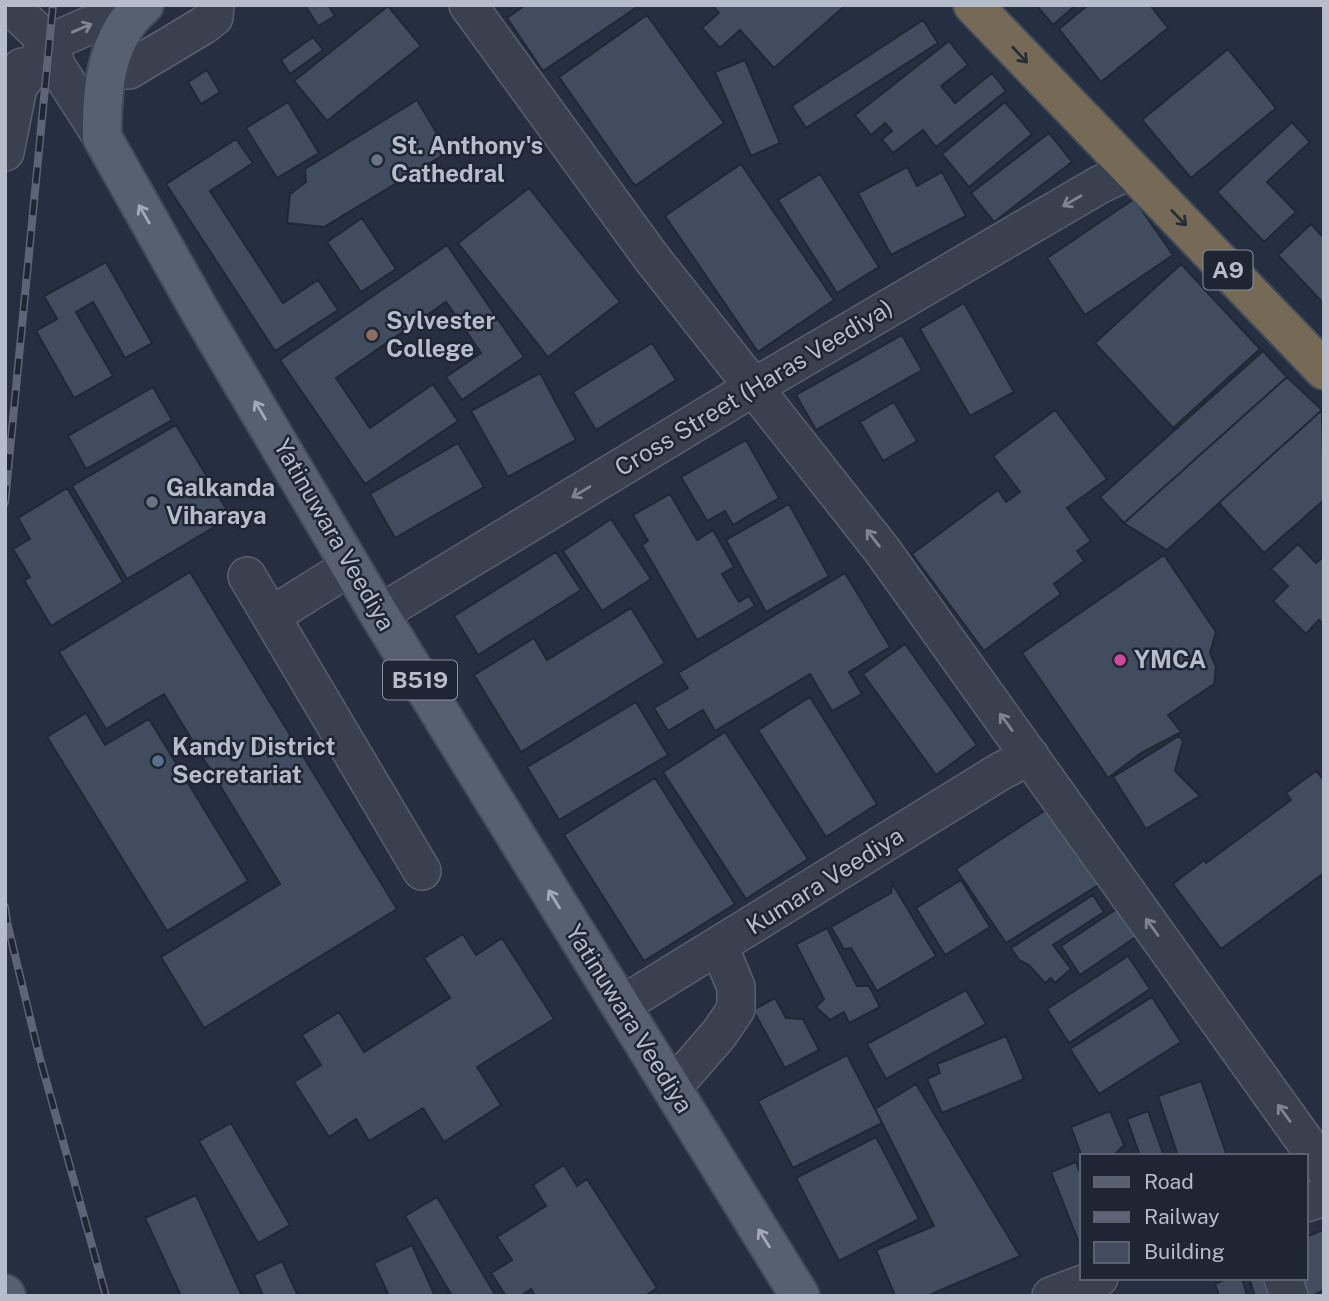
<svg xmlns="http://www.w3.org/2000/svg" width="1329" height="1301" font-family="'Public Sans',sans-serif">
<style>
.building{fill:#414c5f;stroke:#202836;stroke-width:2}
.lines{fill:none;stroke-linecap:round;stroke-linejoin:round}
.minor-casing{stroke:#575f6d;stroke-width:40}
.major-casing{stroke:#424a58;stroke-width:42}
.highway-casing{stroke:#444c5a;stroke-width:42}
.minor{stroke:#39414f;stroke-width:37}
.major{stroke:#57606f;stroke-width:38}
.highway{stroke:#756a56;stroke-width:38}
.rail-casing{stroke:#5b6576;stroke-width:8}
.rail{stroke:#1e2634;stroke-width:5;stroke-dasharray:16;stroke-linecap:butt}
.oneway{stroke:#7d8593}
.oneway2{stroke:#272d37}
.oneway3{stroke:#a2aab8}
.worship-dot{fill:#6b7280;stroke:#1e2634;stroke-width:2.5}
.education-dot{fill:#8d6e63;stroke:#1e2634;stroke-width:2.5}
.hotel-dot{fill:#d1479c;stroke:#1e2634;stroke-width:2.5}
.service-dot{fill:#5c6f8a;stroke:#1e2634;stroke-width:2.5}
.labels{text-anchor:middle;stroke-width:5;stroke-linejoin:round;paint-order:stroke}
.shield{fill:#1e2634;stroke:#888f9d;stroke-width:2}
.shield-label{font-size:23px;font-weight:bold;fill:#b5bcca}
.poi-label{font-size:24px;font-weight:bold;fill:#b5bcca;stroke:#1e2634;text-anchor:start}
.street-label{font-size:24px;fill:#b5bcca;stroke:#1e2634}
</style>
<rect width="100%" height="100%" fill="#252f3f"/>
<path class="building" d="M305 5H328L335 16 318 26Z
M525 5H640L543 71 507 18Z
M712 5H846L774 68 740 30 720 48 702 28 719 13Z
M1036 5H1076L1053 25Z
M1088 5H1150L1168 28 1101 82 1059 29Z
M388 6 421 46 327 121 294 81Z
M647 15 724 123 635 186 559 77Z
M923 20 938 43 806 128 792 106Z
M313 37 323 50 290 74 281 60Z
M949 41 968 65 941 86 955 103 992 73 1006 91 936 147 923 130 893 153 882 139 892 131 885 123 871 135 855 115Z
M1228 49 1276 108 1191 178 1142 120Z
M745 60 780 143 751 156 715 72Z
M207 70 220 92 201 104 188 82Z
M417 100 448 152 324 227 287 223 290 194 306 182 305 169Z
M288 102 319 153 277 178 246 128Z
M1005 102 1032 134 969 187 942 154Z
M1292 122 1310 142 1267 182 1296 212 1264 242 1217 192Z
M1049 133 1072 162 994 222 971 193Z
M236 139 253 163 210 191 283 303 318 280 338 310 275 351 166 184Z
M741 164 834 300 758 352 665 216Z
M907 167 917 186 942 172 966 216 891 255 858 193Z
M820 174 879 267 837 293 778 200Z
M529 188 620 302 548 357 458 243Z
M1134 199 1173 255 1085 315 1047 258Z
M362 218 396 269 361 292 327 242Z
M1311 224 1324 238 1323 303 1278 255Z
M447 245 524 357 462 400 446 377 481 353 446 302 336 378 370 428 433 384 458 421 365 484 280 360Z
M106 262 152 343 125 358 93 302 76 312 113 376 74 398 36 331 57 319 44 296Z
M1181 264 1260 349 1173 428 1095 343Z
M964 303 1014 392 970 416 920 329Z
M902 335 922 370 816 430 796 395Z
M652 343 676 380 596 430 573 392Z
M1263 351 1287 377 1124 523 1100 497Z
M540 373 576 440 508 477 471 411Z
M1287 377 1322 410 1167 550 1124 523Z
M153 387 172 420 86 469 68 436Z
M894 402 917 441 883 461 860 422Z
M1055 410 1107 479 1067 508 1091 541 1077 551 1084 561 1054 584 1061 594 984 651 912 554 998 490 1006 502 1020 492 993 456Z
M1322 410 1324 500 1264 553 1219 503Z
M176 425 231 517 127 579 72 486Z
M746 440 779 498 733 525 725 511 707 521 681 477Z
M458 443 484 487 395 538 370 494Z
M67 488 123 582 51 626 24 580 30 577 13 549 30 539 18 518Z
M670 494 697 540 713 530 734 567 722 574 739 602 749 596 755 606 697 640 642 545 648 541 633 515Z
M789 504 829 576 766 612 726 540Z
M611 519 651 579 602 611 563 551Z
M1298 544 1316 563 1324 556V625L1319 620 1306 634 1273 601 1288 586 1271 569Z
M556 552 581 590 478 655 454 616Z
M1164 555 1216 632 1210 653 1216 667 1214 684 1168 715 1181 732 1141 753 1108 778 1022 653Z
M190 572 397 909 204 1028 161 957 280 884 164 694 106 729 59 652Z
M845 573 890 647 849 672 862 694 832 711 810 674 715 731 703 710 668 731 654 708 688 688 678 673Z
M631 608 665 663 521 752 474 675 534 638 547 660Z
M905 644 977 745 936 775 863 674Z
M810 697 877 804 826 837 758 730Z
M636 702 668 755 559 820 527 767Z
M86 713 105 745 149 719 248 881 167 931 47 737Z
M725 732 808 859 746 899 663 772Z
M1179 736 1183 741 1175 771 1200 796 1146 829 1113 777Z
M1316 771 1324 780V873L1221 949 1173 884 1204 860 1206 863 1291 800 1286 793Z
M655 778 735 904 644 961 564 835Z
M1047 809 1100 884 1006 943 956 869Z
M961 880 990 927 945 955 916 908Z
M892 883 936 956 877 991 851 948 844 949 831 927 891 893Z
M1093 895 1104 912 1053 945 1071 969 1055 983 1051 978 1045 983 1029 965 1019 960 1011 948Z
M1118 908 1137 936 1080 975 1061 946Z
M827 928 857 986H869L880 1007 849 1023 844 1012 830 1020 816 1007 824 999 796 944Z
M463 934 476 955 502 938 554 1019 477 1067 501 1105 444 1142 423 1108 369 1141 356 1119 329 1137 294 1082 321 1065 302 1035 339 1012 364 1052 450 998 424 958Z
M1128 956 1150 989 1069 1043 1047 1009Z
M966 990 986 1024 886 1079 867 1044Z
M1152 997 1181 1042 1099 1094 1070 1049Z
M775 998 786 1018 803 1019 819 1050 785 1068 753 1010Z
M1006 1036 1024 1079 942 1113 927 1079 940 1073 937 1064Z
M847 1055 882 1123 793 1168 758 1101Z
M1201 1081 1227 1156H1178L1158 1096Z
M916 1084 1020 1256 927 1296H895L876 1250 934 1226 875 1109Z
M1110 1111 1124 1145 1116 1153 1117 1156 1082 1157 1071 1127Z
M1148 1111 1164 1156H1140L1127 1119Z
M231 1123 290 1225 258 1243 199 1141Z
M876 1137 919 1219 839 1261 796 1178Z
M1076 1162 1082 1179V1239L1078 1240 1051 1172Z
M564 1165 577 1186 587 1179 657 1288 645 1296H535L531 1289 521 1296H506L491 1273 512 1260 497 1237 546 1206 533 1185Z
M196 1195 242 1296H181L145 1218Z
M437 1197 496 1296H452L405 1216Z
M1323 1230 1324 1290 1312 1296H1298L1290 1278H1306V1237Z
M412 1245 435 1296H389L374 1263Z
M282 1261 298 1296H263L254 1275Z
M1228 1278H1242L1247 1296H1219L1215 1284Z
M1249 1278H1274L1281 1296H1255Z"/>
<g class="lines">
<defs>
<path id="minor" d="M9 5 49 43 57 67 102 137
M468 5 651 257 882 550 1324 1168
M129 70 204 25 214 17 215 5
M17 89 49 43 111 16 140 9
M5 152 22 67
M247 576 422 871
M379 614 754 387 1099 185 1132 169
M271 616 351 566
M620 1006 1001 771 1030 756
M672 1088 719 1034 736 1009V987L719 946
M1306 1203 1324 1197
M1283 1278 1289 1296
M1051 1296 1099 1278"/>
<path id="major" d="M144 5C106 35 101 92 102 137L201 313 379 614 800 1296
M5 1294 6 1296"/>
<path id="highway" d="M973 5 1324 370"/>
</defs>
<use href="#minor" class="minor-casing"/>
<use href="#major" class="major-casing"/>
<use href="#highway" class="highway-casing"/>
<use href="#minor" class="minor"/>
<use href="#major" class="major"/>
<use href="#highway" class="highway"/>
<defs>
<path id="rail" d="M5 502 53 5
M5 907 7 922 39 1055 106 1296"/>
</defs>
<use href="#rail" class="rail-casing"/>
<use href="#rail" class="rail"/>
</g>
<defs><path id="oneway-shaft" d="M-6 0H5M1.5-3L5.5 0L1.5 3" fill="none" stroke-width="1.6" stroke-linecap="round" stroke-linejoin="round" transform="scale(1.75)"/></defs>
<g class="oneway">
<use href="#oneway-shaft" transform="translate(82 28) rotate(-23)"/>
<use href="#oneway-shaft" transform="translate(1072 201) rotate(150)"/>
<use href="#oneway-shaft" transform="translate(581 492) rotate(149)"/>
<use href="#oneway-shaft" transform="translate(873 538) rotate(-128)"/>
<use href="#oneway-shaft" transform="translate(1006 722) rotate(-126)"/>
<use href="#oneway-shaft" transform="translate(1152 927) rotate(-126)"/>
<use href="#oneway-shaft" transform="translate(1284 1113) rotate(-126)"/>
</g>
<g class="oneway2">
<use href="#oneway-shaft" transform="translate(1020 55) rotate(47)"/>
<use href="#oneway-shaft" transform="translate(1179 218) rotate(46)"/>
</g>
<g class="oneway3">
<use href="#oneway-shaft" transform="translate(144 214) rotate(-120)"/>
<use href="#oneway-shaft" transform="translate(260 410) rotate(-121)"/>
<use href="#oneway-shaft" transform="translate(554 899) rotate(-122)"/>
<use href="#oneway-shaft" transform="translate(764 1238) rotate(-122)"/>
</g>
<g class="worship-dot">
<circle cx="377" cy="160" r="7"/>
<circle cx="152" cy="502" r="7"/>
</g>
<circle class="education-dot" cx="372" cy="335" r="7"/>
<circle class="hotel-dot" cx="1120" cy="660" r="7"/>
<circle class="service-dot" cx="158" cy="761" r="7"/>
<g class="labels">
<g class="shield">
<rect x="1203.5" y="250.5" width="49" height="39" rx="5"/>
<rect x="383" y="660.5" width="74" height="39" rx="5"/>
</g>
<g class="shield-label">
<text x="1228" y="278">A9</text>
<text x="420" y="688">B519</text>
</g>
<g class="poi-label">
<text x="391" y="154">St. Anthony's<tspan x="391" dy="28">Cathedral</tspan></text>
<text x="386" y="329">Sylvester<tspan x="386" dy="28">College</tspan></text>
<text x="166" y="496">Galkanda<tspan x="166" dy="28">Viharaya</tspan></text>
<text x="1134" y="668">YMCA</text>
<text x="172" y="755">Kandy District<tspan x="172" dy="28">Secretariat</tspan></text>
</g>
<g class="street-label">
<text transform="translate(754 388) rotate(-31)" y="8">Cross Street (Haras Veediya)</text>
<text transform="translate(334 535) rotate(60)" y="8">Yatinuwara Veediya</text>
<text transform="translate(825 881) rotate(-32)" y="8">Kumara Veediya</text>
<text transform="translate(629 1019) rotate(58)" y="8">Yatinuwara Veediya</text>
</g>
</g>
<rect width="1329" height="1301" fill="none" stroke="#b5bcca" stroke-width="14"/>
<rect x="1080" y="1154" width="228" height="126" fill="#1e2634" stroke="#5a6270" stroke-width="2"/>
<rect x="1094" y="1177" width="35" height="10" fill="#57606f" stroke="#5a6270" stroke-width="2"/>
<text x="1144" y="1189" font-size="21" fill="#b5bcca">Road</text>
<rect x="1094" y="1212" width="35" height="10" fill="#5b6576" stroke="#5a6270" stroke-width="2"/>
<text x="1144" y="1224" font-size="21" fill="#b5bcca">Railway</text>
<rect x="1094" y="1242" width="35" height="21" fill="#414c5f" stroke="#5a6270" stroke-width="2"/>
<text x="1144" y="1259" font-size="21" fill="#b5bcca">Building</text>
</svg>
